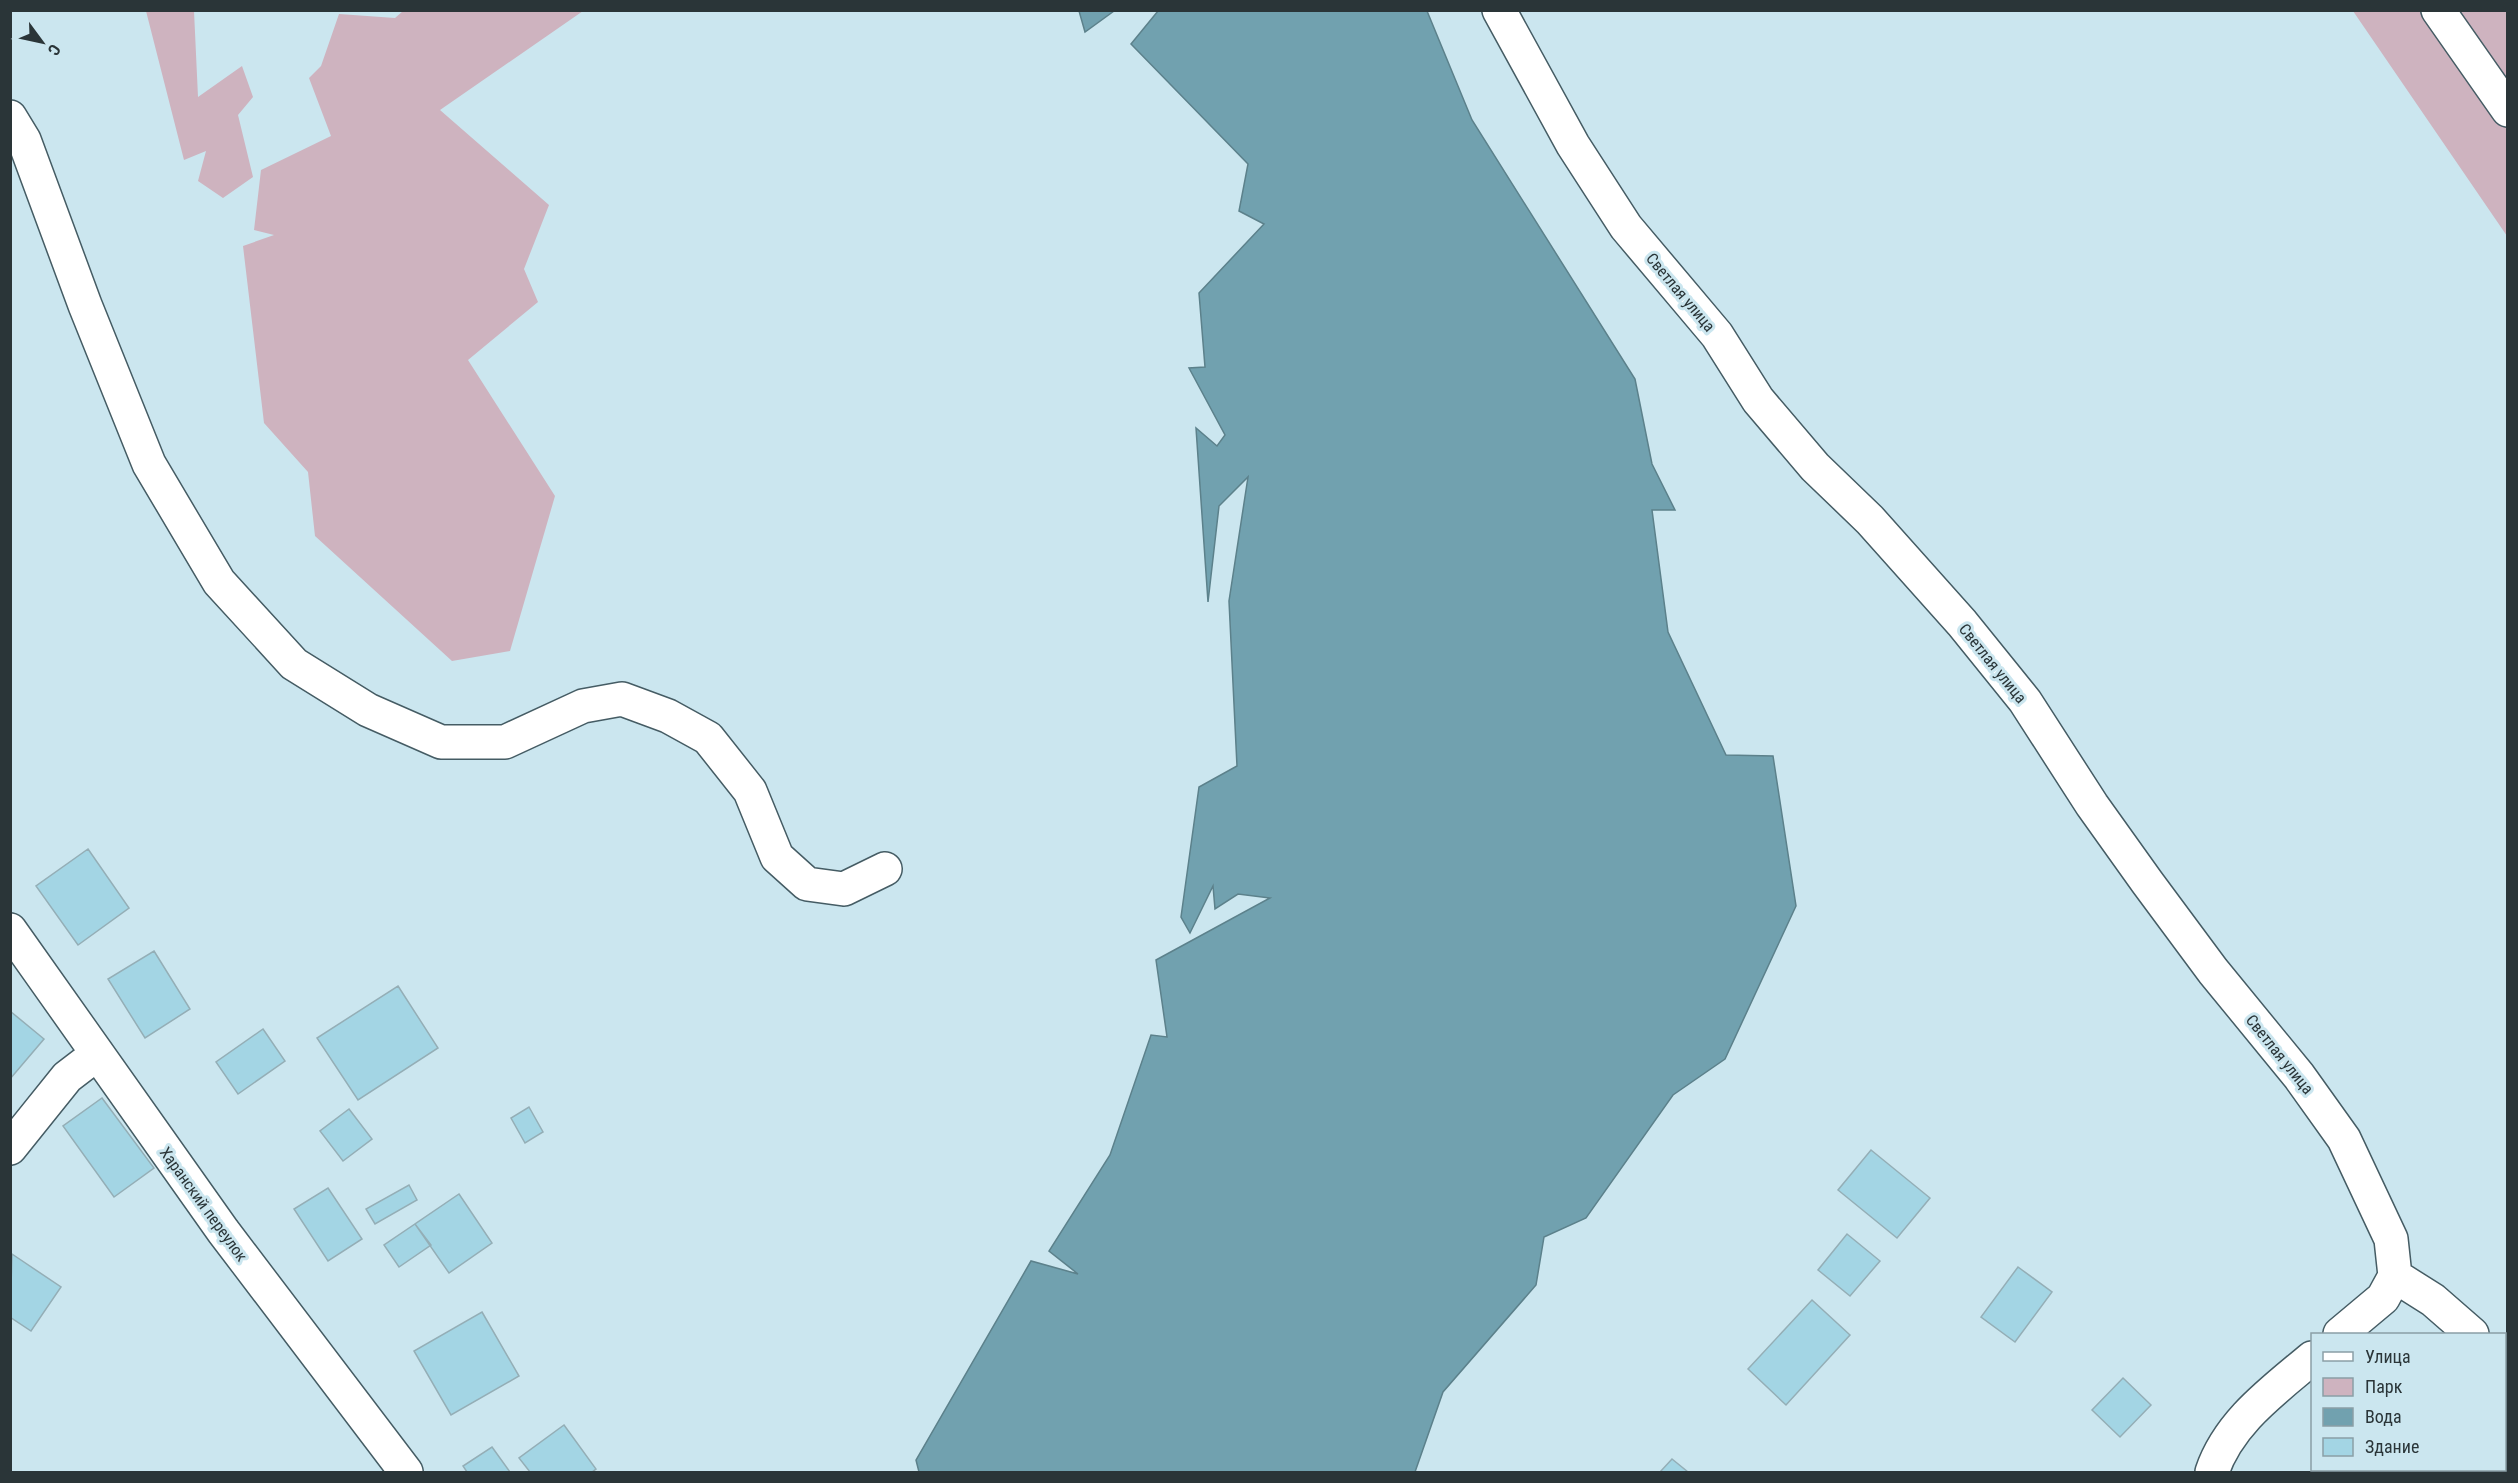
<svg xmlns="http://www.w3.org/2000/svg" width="2518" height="1483" font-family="'Roboto Condensed',sans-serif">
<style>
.green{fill:#ceb3bf}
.water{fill:#71a1af;stroke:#5c818b;stroke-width:1.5}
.building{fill:#a3d5e4;stroke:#94aeb6;stroke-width:1.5}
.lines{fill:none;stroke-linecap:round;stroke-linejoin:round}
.minor-casing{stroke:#455c64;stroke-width:36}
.minor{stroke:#fff;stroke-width:33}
.labels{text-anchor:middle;stroke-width:6;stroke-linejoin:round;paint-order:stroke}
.street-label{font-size:16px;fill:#2a3538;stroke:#cbe6ef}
</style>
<rect width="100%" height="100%" fill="#cbe6ef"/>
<path class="green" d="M146 11H194L198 97 242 66 253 97 238 115 253 177 223 198 198 181 206 151 184 160Z
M403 11H583L440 110 549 205 524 269 538 302 468 360 555 496 510 651 452 661 315 536 308 472 264 423 243 246 274 235 254 230 261 170 331 136 309 78 321 66 339 14 395 18Z
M2353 11H2507V236Z"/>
<path class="water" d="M1079 11V10L1114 11 1085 32Z
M1158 11H1427L1472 120 1635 379 1652 464 1675 510H1652L1668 632 1726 755 1773 756 1796 906 1725 1059 1673 1095 1586 1218 1544 1237 1536 1285 1443 1392 1415 1472H919L916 1460 1031 1261 1078 1274 1049 1251 1110 1155 1151 1035 1167 1037 1156 960 1270 898 1238 894 1215 909 1213 886 1190 933 1181 917 1199 787 1237 766 1229 601 1248 477 1219 506 1208 602 1196 428 1217 446 1225 435 1189 368 1205 367 1199 293 1264 224 1239 211 1248 164 1131 44Z"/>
<path class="building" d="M88 849 129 908 78 945 36 886Z
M154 951 190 1009 145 1038 108 979Z
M398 986 438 1048 358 1100 317 1038Z
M10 1011 44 1039 10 1079Z
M263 1029 285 1061 238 1094 216 1062Z
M102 1098 154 1168 114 1197 63 1126Z
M529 1107 543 1132 525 1143 511 1118Z
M349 1109 372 1139 343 1161 320 1131Z
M1871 1150 1930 1198 1897 1238 1838 1190Z
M409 1185 417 1200 375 1224 366 1209Z
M328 1188 362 1239 328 1261 294 1209Z
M459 1194 492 1243 449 1273 415 1224Z
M415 1224 431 1245 399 1267 384 1245Z
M1847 1234 1880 1261 1850 1296 1818 1270Z
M12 1254 61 1287 31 1331 10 1317Z
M2018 1267 2052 1292 2015 1342 1981 1317Z
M1812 1300 1850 1335 1786 1405 1748 1369Z
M482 1312 519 1376 451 1415 414 1351Z
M2123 1378 2151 1405 2120 1437 2092 1410Z
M564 1425 596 1469 592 1472H530L519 1458Z
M492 1447 510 1472H467L463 1466Z
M1672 1459 1688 1472H1660Z"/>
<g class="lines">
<defs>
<path id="minor" d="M1499 10 1573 145 1626 227 1717 335 1758 400 1815 467 1870 520 1962 623 2025 701 2092 805 2147 882 2213 971 2299 1076 2344 1139 2391 1239 2395 1276 2383 1298 2340 1334
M2438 10 2508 110
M10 117 24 140 85 305 149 464 219 582 294 664 368 710 441 742H505L583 706 622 699 668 716 708 738 750 791 777 857 807 884 844 889 885 869
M10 930 223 1231 406 1472
M10 1148 67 1077 97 1054
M2395 1276 2433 1300 2472 1334
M2504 1363 2508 1366
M2212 1472C2229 1422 2273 1391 2312 1358"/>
</defs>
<use href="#minor" class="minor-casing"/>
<use href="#minor" class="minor"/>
</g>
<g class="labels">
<g class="street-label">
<text transform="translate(1681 292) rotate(50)" y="6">Светлая улица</text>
<text transform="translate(1993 663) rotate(51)" y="6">Светлая улица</text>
<text transform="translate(2280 1054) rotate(51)" y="6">Светлая улица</text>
<text transform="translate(204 1204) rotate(54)" y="6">Харанский переулок</text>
</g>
</g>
<rect width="2518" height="1483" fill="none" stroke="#2a3538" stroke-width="24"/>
<rect x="2311" y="1333" width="195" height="138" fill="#cbe6ef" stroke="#8b9fa6" stroke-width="1.5"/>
<rect x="2323" y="1352" width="30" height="9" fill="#ffffff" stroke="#8b9fa6" stroke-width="1.5"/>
<text x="2365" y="1363" font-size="18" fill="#2a3538">Улица</text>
<rect x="2323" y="1378" width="30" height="18" fill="#ceb3bf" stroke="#8b9fa6" stroke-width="1.5"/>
<text x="2365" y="1393" font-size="18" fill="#2a3538">Парк</text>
<rect x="2323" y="1408" width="30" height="18" fill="#71a1af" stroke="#8b9fa6" stroke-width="1.5"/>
<text x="2365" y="1423" font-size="18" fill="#2a3538">Вода</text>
<rect x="2323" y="1438" width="30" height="18" fill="#a3d5e4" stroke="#8b9fa6" stroke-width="1.5"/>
<text x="2365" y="1453" font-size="18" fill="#2a3538">Здание</text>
<g transform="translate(42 42) rotate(123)" stroke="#cbe6ef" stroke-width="4.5" paint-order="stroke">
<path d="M0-4.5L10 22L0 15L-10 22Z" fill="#2a3538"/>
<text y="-9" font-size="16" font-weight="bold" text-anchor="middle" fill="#2a3538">С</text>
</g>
</svg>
